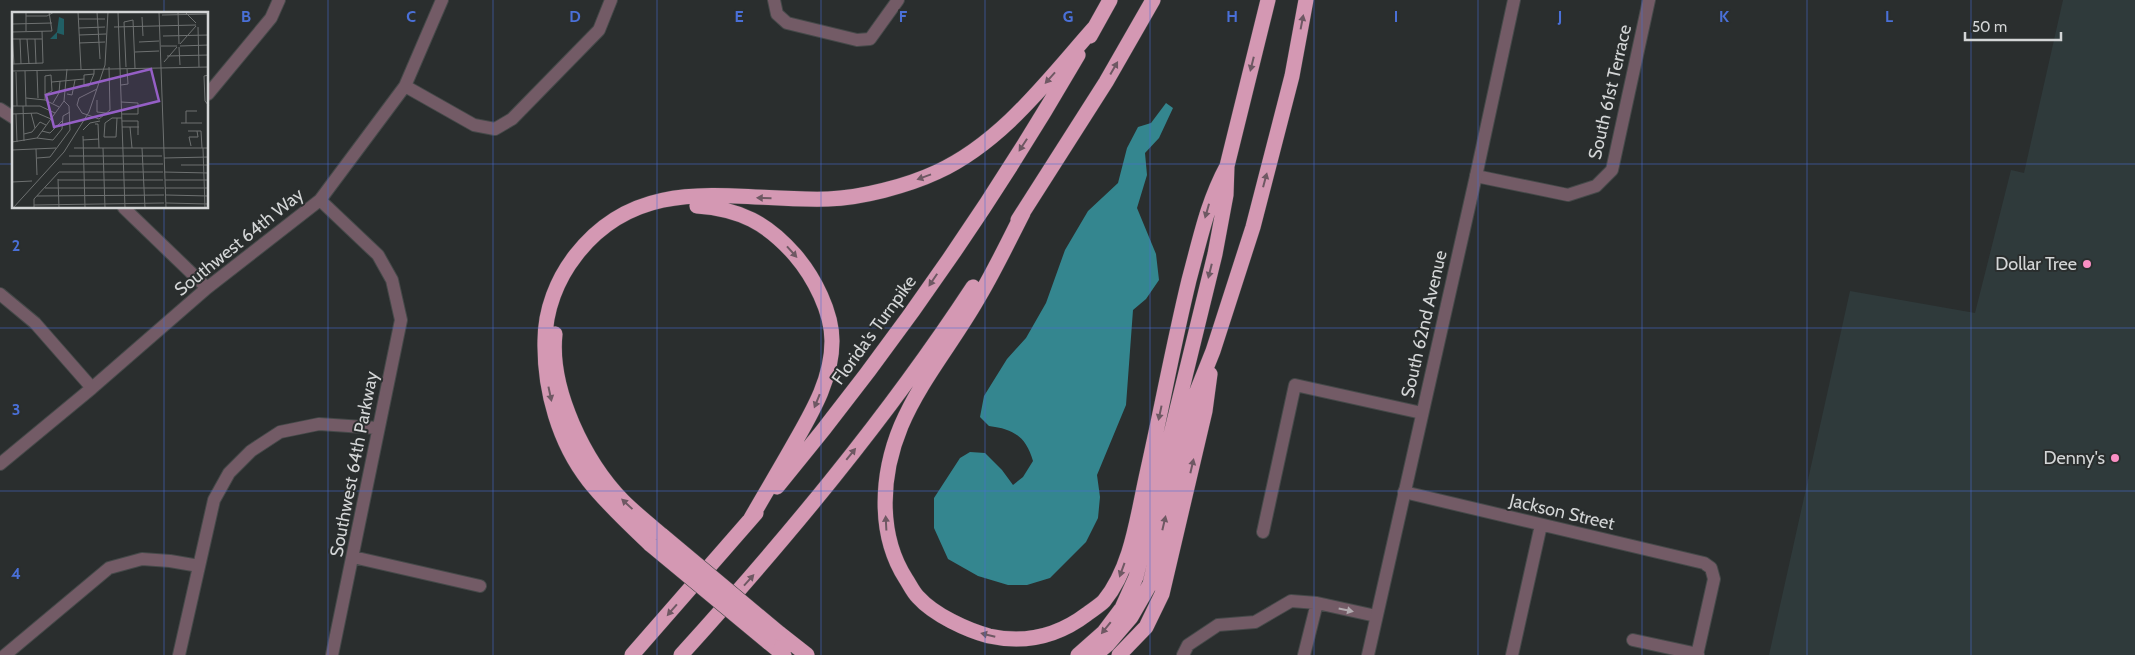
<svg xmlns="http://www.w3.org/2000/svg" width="2135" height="655" font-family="Cabin,sans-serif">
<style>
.built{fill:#2f3a3b}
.water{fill:#34868f}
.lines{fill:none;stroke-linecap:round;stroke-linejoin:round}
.minor-casing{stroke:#454949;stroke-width:14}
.tertiary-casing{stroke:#454949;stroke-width:14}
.motorway-casing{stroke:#454949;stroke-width:16}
.minor{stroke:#735b66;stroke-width:12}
.tertiary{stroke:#735b66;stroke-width:12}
.motorway{stroke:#d498b3;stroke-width:15}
.motorway-bridge-casing{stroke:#454949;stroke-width:16;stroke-linecap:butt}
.motorway-bridge{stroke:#d498b3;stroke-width:15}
.oneway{fill:#6e5863}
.oneway2{fill:#b1aaaf}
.grid{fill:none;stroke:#4a70d8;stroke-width:1;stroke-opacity:0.55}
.poi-dot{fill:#fb8fc4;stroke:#2a2e2e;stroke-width:2}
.labels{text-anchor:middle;stroke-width:4;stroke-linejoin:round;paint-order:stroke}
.street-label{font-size:18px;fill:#d3d5d6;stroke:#2a2e2e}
.poi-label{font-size:18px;fill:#d3d5d6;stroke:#2a2e2e;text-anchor:end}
.inset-road{fill:none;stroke:#6e7171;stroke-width:1}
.view{fill:#955fc6;fill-opacity:0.15;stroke:#955fc6;stroke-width:2.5}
.inset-edge{fill:none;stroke:#d3d5d6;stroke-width:2.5}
.grid-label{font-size:16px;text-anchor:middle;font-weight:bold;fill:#4a70d8;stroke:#2a2e2e;stroke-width:4;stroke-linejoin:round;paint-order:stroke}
</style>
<rect width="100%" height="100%" fill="#2a2e2e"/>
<path class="built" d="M2063 0H2135V655H1769L1850 291 1975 313 2011 170 2024 173Z"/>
<path class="water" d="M1166 103 1173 108 1159 138 1145 153 1147 175 1137 208 1156 254 1159 280 1146 299 1133 310 1126 405 1097 475 1100 497 1098 518 1086 542 1050 578 1027 585H1008L978 576 948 559 934 528V498L960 458 970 452 985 453 1002 470 1013 485 1023 477 1033 461C1026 437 1014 429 989 426L980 417 984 396 1007 359 1026 338 1046 303 1065 250 1088 211 1118 183 1127 148 1138 127 1151 123Z"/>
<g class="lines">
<defs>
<path id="minor" d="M774 0 777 14 787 23 857 40 870 39 898 0
M405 86 474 125 495 129 512 119 599 30 611 0
M208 94 271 18 279 0
M0 109 14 118
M1476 176 1568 195 1596 186 1612 170 1649 0
M320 200 378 255 392 280 401 320 332 655
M124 208 207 288
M0 294 35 323 92 388
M0 464 92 388 207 288 320 200 405 86 442 0
M1404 492 1704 563 1711 568 1714 579 1697 655
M1263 532 1295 385 1422 413
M353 557 480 586
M1633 640 1698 654
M5 655 109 568 142 559 170 561 199 566
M179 655 214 500 229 473 251 451 280 432 319 424 378 428
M1183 655 1188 645 1218 625 1255 622 1291 601 1317 603 1376 616
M1304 655 1317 603
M1512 655 1541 525"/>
<path id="tertiary" d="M1368 655 1476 176 1514 0"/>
<path id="motorway" d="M1090 36 1110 0
M697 206C740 209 767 223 795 255 814 277 832 312 832 341 832 382 809 417 790 451 777 474 763 497 750 520
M1023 213C1008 242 994 272 977 300 953 342 920 381 901 426 881 474 877 534 906 579 910 585 913 592 918 597 934 615 967 630 989 636 1025 644 1058 636 1087 614 1092 610 1099 606 1104 601 1131 568 1137 519 1146 478 1161 412 1173 346 1189 280 1200 240 1207 203 1227 166
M1018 220 1106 82 1153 0
M555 334C549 390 585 462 623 501 635 513 650 525 663 536
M777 487C888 353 990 207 1078 55
M651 545C630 525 608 505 589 481 559 443 544 390 545 341 545 310 557 279 576 255 642 170 735 202 828 199 861 198 907 186 937 172 1002 142 1047 81 1094 28
M779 633 807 655
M768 642 784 655
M632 655 756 513
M681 655C786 539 887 418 973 287
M1078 655 1104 632 1122 608 1136 577 1215 254 1226 195 1227 166 1268 0
M1095 655 1107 645 1131 617 1150 584 1191 406 1213 351 1253 227 1292 76 1306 0
M1119 655 1146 627 1162 594 1205 411 1210 374"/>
</defs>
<use href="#minor" class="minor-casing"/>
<use href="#tertiary" class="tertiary-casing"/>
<use href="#motorway" class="motorway-casing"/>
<use href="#minor" class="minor"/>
<use href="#tertiary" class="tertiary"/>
<use href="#motorway" class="motorway"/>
<defs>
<path id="motorway-bridge" d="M663 536 779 633
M651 545 768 642"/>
</defs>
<use href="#motorway-bridge" class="motorway-bridge-casing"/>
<use href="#motorway-bridge" class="motorway-bridge"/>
</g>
<defs><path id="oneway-solid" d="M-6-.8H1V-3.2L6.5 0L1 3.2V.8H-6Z" transform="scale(1.25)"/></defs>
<g class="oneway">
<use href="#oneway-solid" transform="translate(1302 22) rotate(-79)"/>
<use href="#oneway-solid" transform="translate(1252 64) rotate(104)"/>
<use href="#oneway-solid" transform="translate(1114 68) rotate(-60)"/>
<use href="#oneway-solid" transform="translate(1050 78) rotate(132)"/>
<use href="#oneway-solid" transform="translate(1023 145) rotate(123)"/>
<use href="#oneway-solid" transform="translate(924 177) rotate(160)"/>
<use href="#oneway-solid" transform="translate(1265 180) rotate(-75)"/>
<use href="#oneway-solid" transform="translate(764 198) rotate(-179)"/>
<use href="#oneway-solid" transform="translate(1207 211) rotate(106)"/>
<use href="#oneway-solid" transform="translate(792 252) rotate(48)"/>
<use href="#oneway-solid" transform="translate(1210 271) rotate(104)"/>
<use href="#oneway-solid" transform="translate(933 280) rotate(124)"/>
<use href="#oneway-solid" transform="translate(550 394) rotate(78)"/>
<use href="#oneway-solid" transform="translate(817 401) rotate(112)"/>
<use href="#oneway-solid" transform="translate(1160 413) rotate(102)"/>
<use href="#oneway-solid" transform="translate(851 454) rotate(-51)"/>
<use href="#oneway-solid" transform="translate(1192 466) rotate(-77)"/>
<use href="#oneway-solid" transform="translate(627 504) rotate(-137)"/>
<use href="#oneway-solid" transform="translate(886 523) rotate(-93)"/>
<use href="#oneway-solid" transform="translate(1164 523) rotate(-77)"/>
<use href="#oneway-solid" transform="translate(1122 570) rotate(110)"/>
<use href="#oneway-solid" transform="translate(749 580) rotate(-48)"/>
<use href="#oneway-solid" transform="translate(672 610) rotate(131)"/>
<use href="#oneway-solid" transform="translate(1106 628) rotate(129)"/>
<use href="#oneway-solid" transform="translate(988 635) rotate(-166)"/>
</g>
<use class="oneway2" href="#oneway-solid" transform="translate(1346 610) rotate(12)"/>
<path class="grid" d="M164 0V14M328 0V655M493 0V655M657 0V655M821 0V655M985 0V655M1150 0V655M1314 0V655M1478 0V655M1642 0V655M1807 0V655M1971 0V655M0 164H14M208 164H2135M164 208V655M0 328H2135M0 491H2135"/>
<g class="poi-dot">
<circle cx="2087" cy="264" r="5"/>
<circle cx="2115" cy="458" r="5"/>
</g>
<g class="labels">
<g class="street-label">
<text transform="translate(1610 92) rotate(-77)" y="6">South 61st Terrace</text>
<text transform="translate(239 242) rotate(-39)" y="6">Southwest 64th Way</text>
<text transform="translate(1424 324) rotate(-77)" y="6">South 62nd Avenue</text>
<text transform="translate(874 330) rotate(-54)" y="6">Florida's Turnpike</text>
<text transform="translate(354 464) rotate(-79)" y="6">Southwest 64th Parkway</text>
<text transform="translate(1562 512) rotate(13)" y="6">Jackson Street</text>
</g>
<g class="poi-label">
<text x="2077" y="270">Dollar Tree</text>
<text x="2105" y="464">Denny's</text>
</g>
</g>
<g transform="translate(12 12)">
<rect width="196" height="196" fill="#2a2e2e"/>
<path d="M47 5 52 7V23L45 21V27H38L45 20Z" fill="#215f65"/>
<path class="inset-road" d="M14 0V19M66 0 69 57M85 0 88 47M106 0 113 196M147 0 154 196M166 0 167 32M173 0 184 11M150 3 197 2M14 4H35L42 0M130 5 131 24M67 7H93M0 12 40 11M102 15 184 13M186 15 187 55M67 16 93 15M67 23 94 22M151 24 197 23M0 27H30M8 27 9 52M15 27 17 52M23 27 24 52M127 30 147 29M67 31 93 30M168 32 184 14M149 34H165M168 34 197 33M167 35 168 53M123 40 147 39M155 44 197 43M152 50 165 35M1 52 31 51 30 19M2 52 0 20 40 19 37 0M114 55 112 10 121 8 123 56M0 59 197 55M13 59 14 94M25 59 26 86M4 60 5 94M82 62 72 63V74H77L82 62V57M197 63 192 64 193 89 197 94M40 70 72 67M109 73 116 72 115 57M85 77 67 86 65 93 70 101 87 107 98 98 97 55M55 82 60 83 63 68M14 86 33 88 47 95M33 88V64L39 63 40 79 34 82M85 88V100L94 101M109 90 126 91V102H110M41 91 47 81 48 69M0 94H28L43 101M11 94 12 129M19 101 23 116M0 102 25 101 39 107M4 102 5 130M105 106 104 125H92L93 111 100 106H110M110 109H126V123M169 111H190M174 111V99H185M83 112H86L87 136M110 115H127M118 115 120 136M71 118 78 111 88 109M30 119 38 121 50 109M176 119H189L190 136M12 122 20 120 28 110 34 113M71 124 73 196M25 126 52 89 55 57M71 128 87 127M0 130 25 126 41 128 50 117 51 104 58 100M179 134 177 125H186L185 119M62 136H197M91 136 93 196M130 136 133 196M191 136 193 196M24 137 25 163M0 138 44 136M57 144H150M25 146 38 145 58 118 57 94 52 89M152 146 197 145M50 152H151M169 153H197M152 160 197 161M46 167 47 196M46 168H151M153 168H197M0 170 20 169M33 176H152M153 176H197M154 183 197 184M25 184 152 183M154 191 197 192M22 193 152 191M1 196 52 140 77 100 93 53 96 0M22 196V187L47 160H151"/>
<path class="view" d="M139 57 147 89 42 115 34 83Z"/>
<rect width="196" height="196" class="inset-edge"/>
</g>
<g class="grid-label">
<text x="246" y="22">B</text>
<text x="411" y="22">C</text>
<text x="575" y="22">D</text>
<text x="739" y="22">E</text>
<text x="903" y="22">F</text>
<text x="1068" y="22">G</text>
<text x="1232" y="22">H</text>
<text x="1396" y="22">I</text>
<text x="1560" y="22">J</text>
<text x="1724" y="22">K</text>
<text x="1889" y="22">L</text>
<text x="16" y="251">2</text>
<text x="16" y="415">3</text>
<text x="16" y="579">4</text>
</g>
<path d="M1965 32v8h96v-8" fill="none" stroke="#d3d5d6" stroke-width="2.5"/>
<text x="1972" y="32" font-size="15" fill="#d3d5d6" stroke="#2a2e2e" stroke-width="4" paint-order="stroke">50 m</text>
</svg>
